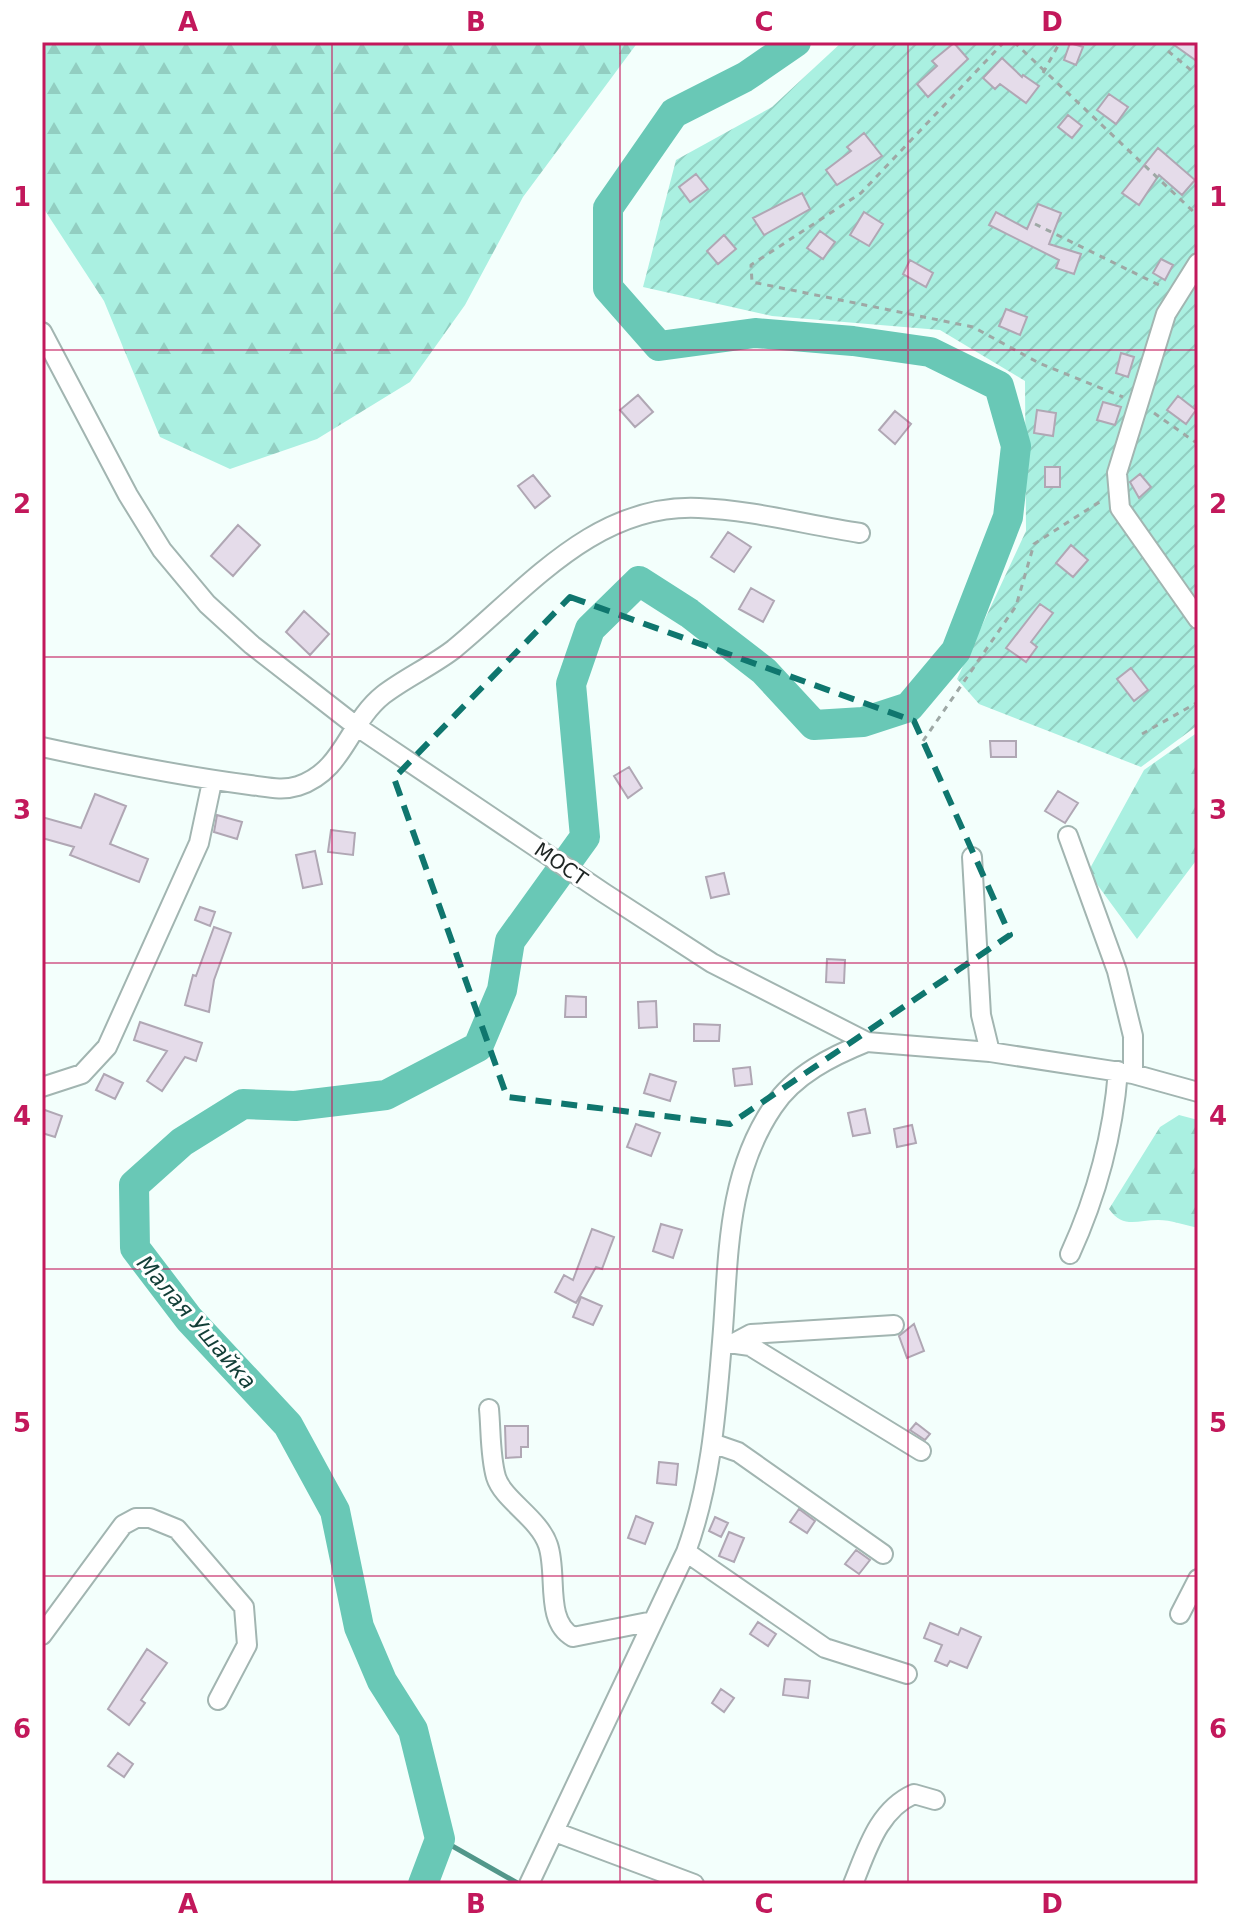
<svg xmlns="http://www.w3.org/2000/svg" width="1240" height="1926" font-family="'DejaVu Sans',sans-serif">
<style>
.forest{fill:url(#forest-firs)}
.garden{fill:url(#garden-furrows)}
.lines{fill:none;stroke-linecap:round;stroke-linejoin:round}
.stream{stroke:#52978a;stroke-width:5}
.river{stroke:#69c8b6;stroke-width:30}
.building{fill:#e5dcea;stroke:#b0a7b4;stroke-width:2}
.minor-casing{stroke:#a2b5b1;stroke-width:22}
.path{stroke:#9ea8a5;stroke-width:3;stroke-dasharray:6 6;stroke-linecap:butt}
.minor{stroke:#fff;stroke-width:18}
.marked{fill:none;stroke:#0f766e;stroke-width:6;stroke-dasharray:16 10;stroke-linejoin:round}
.grid{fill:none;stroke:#c2185b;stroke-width:2;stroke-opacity:0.55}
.labels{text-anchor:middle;stroke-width:6;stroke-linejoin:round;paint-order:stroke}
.street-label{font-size:20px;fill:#1e2523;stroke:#fff}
.water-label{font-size:22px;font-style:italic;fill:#123e37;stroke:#fff}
.neatline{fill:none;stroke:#c2185b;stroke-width:3}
.grid-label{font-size:26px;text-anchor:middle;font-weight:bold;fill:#c2185b}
</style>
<defs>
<pattern id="forest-firs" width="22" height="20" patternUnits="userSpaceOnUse" patternTransform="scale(2)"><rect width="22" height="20" fill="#aaf0e1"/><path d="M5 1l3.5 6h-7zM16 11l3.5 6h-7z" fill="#92cec1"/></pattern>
<pattern id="garden-furrows" width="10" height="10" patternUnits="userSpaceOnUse" patternTransform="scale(2)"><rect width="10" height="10" fill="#aaf0e1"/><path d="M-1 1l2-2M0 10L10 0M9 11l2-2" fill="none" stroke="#92cec1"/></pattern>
</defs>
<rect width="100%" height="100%" fill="#f3fffc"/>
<path class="forest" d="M42 42H638L523 197 465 305 410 382 317 439 230 469 160 437 104 301 42 206Z
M1198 732V858L1137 939 1088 872 1144 770Z
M1179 1115 1198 1120V1228C1185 1225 1171 1220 1158 1220 1137 1220 1123 1229 1109 1209L1160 1127Z"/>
<path class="garden" d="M842 42H1198V725L1141 767 979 704 957 679 1026 531 1025 381 940 330 772 316 643 287 676 160 772 107Z"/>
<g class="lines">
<path class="stream" d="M440 1839 519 1884"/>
<path class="river" d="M423 1884 440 1839 413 1730 382 1681 359 1627 335 1511 288 1425 189 1319 135 1248 134 1185 182 1142 243 1104 295 1106 386 1095 478 1047 502 990 510 941 585 837 571 684 590 629 639 581 689 613 764 671 814 725 863 722 909 707 956 651 1008 517 1016 446 999 386 930 352 853 341 755 333 659 346 608 288V208L674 113 745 77 796 42"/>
</g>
<path class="building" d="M1170 42H1194L1198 45V62Z
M954 43 968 59 928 97 917 84 937 66 932 61Z
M1070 43 1083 47 1076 65 1064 60Z
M1002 58 1022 77 1023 75 1039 86 1026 103 1000 84 995 89 983 78Z
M1109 94 1128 107 1116 124 1097 110Z
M1068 115 1082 126 1072 138 1058 127Z
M864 133 882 156 837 185 826 170 851 151 847 147Z
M1158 148 1195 180 1182 195 1159 175 1139 205 1122 193Z
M696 174 708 189 690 202 679 187Z
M802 193 810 209 764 235 753 218Z
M1038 204 1061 213 1049 244 1081 254 1074 274 1056 268 1059 260 989 225 996 212 1027 229Z
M864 212 883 224 869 246 850 235Z
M820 231 835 242 823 259 807 248Z
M724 235 736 249 718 264 707 251Z
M1161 259 1173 265 1165 280 1153 273Z
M910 260 933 273 926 287 903 274Z
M1006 309 1027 317 1020 335 999 326Z
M1121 353 1134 357 1128 377 1116 373Z
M638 395 653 412 635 427 620 410Z
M1178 396 1196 410 1186 424 1167 410Z
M1103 402 1121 407 1115 425 1097 420Z
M1037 410 1056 413 1053 436 1034 433Z
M895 411 911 424 895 444 879 430Z
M1045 467H1060V487H1045Z
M1140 474 1151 487 1139 498 1130 482Z
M533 475 550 496 535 508 518 486Z
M238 525 260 545 233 576 211 556Z
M728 532 751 547 734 572 711 557Z
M1071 545 1088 560 1073 577 1056 563Z
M751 588 774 601 763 622 739 609Z
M1040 604 1053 613 1031 642 1037 647 1026 662 1006 648Z
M304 611 329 634 310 655 286 632Z
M1131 668 1148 690 1134 701 1117 679Z
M990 741H1016V757H991Z
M629 767 642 788 628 798 614 776Z
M1058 791 1078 803 1065 823 1045 811Z
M95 794 126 806 110 844 148 859 139 882 70 855 74 847 42 838V817L81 828Z
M217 815 242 822 237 839 214 832Z
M331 830 355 833 353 855 328 852Z
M315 851 322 884 303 888 296 855Z
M724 873 729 894 711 898 706 877Z
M200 907 215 912 210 926 195 920Z
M214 927 231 933 214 980 209 1012 185 1005 193 975 196 976Z
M827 959 845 960 844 983 826 982Z
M566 996 586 997V1017H565Z
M656 1001 657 1027 639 1028 638 1002Z
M140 1022 202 1043 196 1061 185 1057 162 1091 147 1081 167 1051 134 1040Z
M694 1024 720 1025 719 1041H694Z
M750 1067 752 1084 735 1086 733 1069Z
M104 1074 123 1083 115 1099 96 1090Z
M650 1074 676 1082 670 1101 644 1093Z
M42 1109 62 1116 55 1137 42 1133Z
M865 1109 870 1133 853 1136 848 1113Z
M636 1124 660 1133 651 1156 627 1147Z
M912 1125 916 1143 897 1147 894 1129Z
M661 1224 682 1230 673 1258 653 1251Z
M592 1229 614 1237 602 1269 596 1267 576 1303 555 1292 564 1275 573 1280Z
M581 1297 602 1306 593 1325 573 1317Z
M914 1324 924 1351 907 1358 899 1336Z
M916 1423 930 1434 925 1440 910 1430Z
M505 1426H528V1447H521V1457L506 1458Z
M659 1462 678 1464 676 1485 657 1483Z
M799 1509 815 1521 807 1533 790 1522Z
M636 1516 653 1523 645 1544 628 1538Z
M715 1517 728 1523 721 1537 709 1531Z
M729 1532 744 1538 734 1562 719 1556Z
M856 1550 870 1560 859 1574 845 1564Z
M758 1622 776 1634 768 1646 750 1634Z
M930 1623 958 1635 961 1628 981 1637 967 1668 950 1661 947 1666 935 1661 942 1645 924 1638Z
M147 1649 167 1663 141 1700 145 1703 129 1725 108 1709Z
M785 1679 810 1681 808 1698 783 1695Z
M721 1689 734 1698 724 1712 712 1703Z
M118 1753 133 1764 124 1777 108 1766Z"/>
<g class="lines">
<defs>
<path id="minor" d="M1198 263 1166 314 1117 473 1120 508 1198 619
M42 332 128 495 162 550 207 604 252 645 356 726 604 893 712 963 867 1042 990 1052 1133 1074 1198 1092
M42 747C111 762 180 776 250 785 267 787 282 791 298 786 344 771 348 723 383 695 405 678 432 666 454 649 527 589 595 503 699 508 752 510 807 525 860 533
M1068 836 1117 971 1133 1036V1074
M972 857 981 1015 990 1052
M42 1087 82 1074 107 1047 199 843 212 782
M1070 1254C1097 1195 1113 1136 1118 1071
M722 1342 750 1346 921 1451
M736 1342 751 1334 894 1325
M489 1409C491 1430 490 1456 496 1477 503 1500 539 1518 548 1545 558 1574 544 1621 573 1637L653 1621
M712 1443 738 1452 883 1554
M686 1552 825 1648 907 1674
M1180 1614 1198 1579
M42 1635 123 1525 136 1518H150L177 1529 244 1607 247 1645 218 1700
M555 1832 694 1884
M529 1884 686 1552C711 1484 716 1414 722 1342 729 1261 725 1178 773 1107 794 1075 832 1056 867 1042
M853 1884C867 1850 878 1810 914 1794L935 1800"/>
</defs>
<use href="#minor" class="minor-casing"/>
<path class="path" d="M1004 42 861 193 751 265 752 282 973 327 1039 363 1123 397
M1014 42 1198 216
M1168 51 1198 76
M1043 73 1060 42
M1035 224 1161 286
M1154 413 1198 444
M1142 734 1198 702
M923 741 1016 606 1034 544 1101 501"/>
<use href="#minor" class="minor"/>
</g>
<path class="marked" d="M570 597 914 721 1010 935 730 1124 507 1097 394 778Z"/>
<path class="grid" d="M332 42V1884M620 42V1884M908 42V1884M42 350H1198M42 657H1198M42 963H1198M42 1269H1198M42 1576H1198"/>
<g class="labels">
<g class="street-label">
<text transform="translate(561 864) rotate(35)" y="7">МОСТ</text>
</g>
<g class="water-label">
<text transform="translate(197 1322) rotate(49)" y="8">Малая Ушайка</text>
</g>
</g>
<rect width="1240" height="1926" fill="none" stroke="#ffffff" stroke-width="88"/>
<rect x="44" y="44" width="1152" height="1838" class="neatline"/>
<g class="grid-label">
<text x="188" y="31">A</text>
<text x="476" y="31">B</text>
<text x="764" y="31">C</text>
<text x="1052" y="31">D</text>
<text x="22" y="206">1</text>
<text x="1218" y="206">1</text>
<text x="22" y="513">2</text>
<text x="1218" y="513">2</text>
<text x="22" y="819">3</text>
<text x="1218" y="819">3</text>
<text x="22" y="1125">4</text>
<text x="1218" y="1125">4</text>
<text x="22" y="1432">5</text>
<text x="1218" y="1432">5</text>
<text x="22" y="1738">6</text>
<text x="1218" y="1738">6</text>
<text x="188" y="1913">A</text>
<text x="476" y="1913">B</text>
<text x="764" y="1913">C</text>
<text x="1052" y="1913">D</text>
</g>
</svg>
